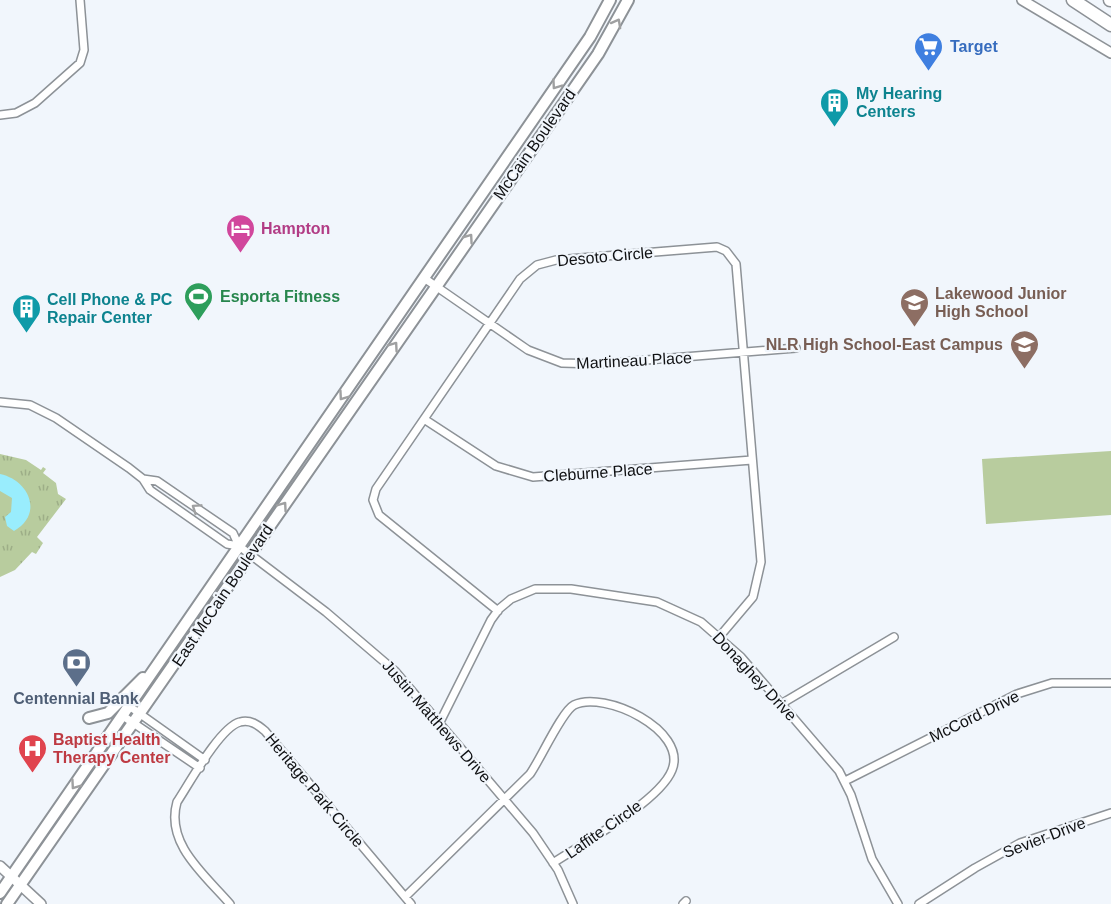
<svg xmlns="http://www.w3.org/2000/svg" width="1111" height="904" font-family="Arial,sans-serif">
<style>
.park{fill:url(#park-tufts)}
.garden{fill:#b8cc9e}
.water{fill:#99edfd}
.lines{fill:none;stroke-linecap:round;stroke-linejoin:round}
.street-casing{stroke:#8d9297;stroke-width:10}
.secondary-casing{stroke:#8d9297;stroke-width:12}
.primary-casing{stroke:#8d9297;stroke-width:14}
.highway-casing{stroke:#8d9297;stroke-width:15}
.street{stroke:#fff;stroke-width:7}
.secondary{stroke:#fff;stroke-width:9}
.primary{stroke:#fff;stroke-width:10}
.highway{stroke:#fff;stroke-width:12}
.oneway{stroke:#9fa0a1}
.labels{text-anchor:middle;stroke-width:4.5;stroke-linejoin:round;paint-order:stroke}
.shop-label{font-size:16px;font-weight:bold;fill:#366cbe;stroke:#f1f6fc;text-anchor:start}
.culture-label{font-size:16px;font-weight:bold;fill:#0d838f;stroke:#f1f6fc;text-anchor:start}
.street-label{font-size:16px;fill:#101113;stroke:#f1f6fc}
.hotel-label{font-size:16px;font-weight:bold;fill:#b23c85;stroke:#f1f6fc;text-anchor:start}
.education-label{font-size:16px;font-weight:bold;fill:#785e54;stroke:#f1f6fc;text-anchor:start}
.leisure-label{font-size:16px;font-weight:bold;fill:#27864d;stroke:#f1f6fc;text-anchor:start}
.service-label{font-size:16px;font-weight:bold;fill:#4e5e75;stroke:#f1f6fc}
.health-label{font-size:16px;font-weight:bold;fill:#be3a42;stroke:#f1f6fc;text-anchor:start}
</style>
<defs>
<pattern id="park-tufts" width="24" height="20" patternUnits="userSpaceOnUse" patternTransform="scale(1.5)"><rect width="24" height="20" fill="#b8cc9e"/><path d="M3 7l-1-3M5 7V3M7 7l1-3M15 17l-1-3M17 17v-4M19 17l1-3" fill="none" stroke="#9dae87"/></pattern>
</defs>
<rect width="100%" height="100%" fill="#f1f6fc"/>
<path class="park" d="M0 454 26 460 41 470 43 467 46 469 43 473 56 483 58 494 66 499 37 537 43 543 36 554 32 552 15 570 0 577Z"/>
<path class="garden" d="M1111 451V515L986 524 982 459Z"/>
<path class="water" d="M0 474C29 480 44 514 14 531L7 526 5 517 11 512 12 498 0 491Z"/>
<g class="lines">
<defs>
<path id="street" d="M0 115 16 113 35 103 80 63 84 50 80 0
M424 278 528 350 562 363 597 364 796 348
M0 402 30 405 56 418 129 468 143 479 150 490 227 544 239 546
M424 419 496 466 533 477 752 460
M143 479 157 481 233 533 239 546 326 612 395 671 533 833 558 870 573 904
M498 611 379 515 373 500 376 489 520 279 537 265 556 260 717 247 726 251 736 264 761 562 753 597 720 636
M781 704 894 637
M129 706 205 760
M123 716 200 768
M440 722 491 620 499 609 511 599 535 589H571L657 602 701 622 741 657 839 771 851 795 872 859 898 904
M845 781 1017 694 1052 683H1111
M405 897 530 774C540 760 562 711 574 705 604 690 688 730 672 770 660 801 582 844 553 863
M230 904C205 875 165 844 177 802 189 784 220 727 240 722 250 719 258 725 265 731L411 904
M683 904 686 901
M919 904 975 868 1020 843 1111 813"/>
<path id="secondary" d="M1022 0 1111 53
M0 866 41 904"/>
<path id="primary" d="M89 718 108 713 143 678
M0 893 590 37 610 0
M7 904 598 54 628 0"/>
<path id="highway" d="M1073 0 1111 25
M1110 0H1111"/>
</defs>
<use href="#street" class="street-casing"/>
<use href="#secondary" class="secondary-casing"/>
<use href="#primary" class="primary-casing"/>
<use href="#highway" class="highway-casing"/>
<use href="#street" class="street"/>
<use href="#secondary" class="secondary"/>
<use href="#primary" class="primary"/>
<use href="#highway" class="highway"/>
</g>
<defs><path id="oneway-chevron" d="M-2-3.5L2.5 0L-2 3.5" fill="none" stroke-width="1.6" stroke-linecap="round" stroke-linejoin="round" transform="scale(1.5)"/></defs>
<g class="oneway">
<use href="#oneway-chevron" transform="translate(617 23) rotate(-61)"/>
<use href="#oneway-chevron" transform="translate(556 85) rotate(125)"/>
<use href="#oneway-chevron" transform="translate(469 238) rotate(-55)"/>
<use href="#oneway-chevron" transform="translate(394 346) rotate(-55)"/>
<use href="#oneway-chevron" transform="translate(343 396) rotate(125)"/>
<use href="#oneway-chevron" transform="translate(283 506) rotate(-55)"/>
<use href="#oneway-chevron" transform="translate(196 508) rotate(-146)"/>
<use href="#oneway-chevron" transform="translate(75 785) rotate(125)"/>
</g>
<defs>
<symbol id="supermarket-pin" viewBox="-11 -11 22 30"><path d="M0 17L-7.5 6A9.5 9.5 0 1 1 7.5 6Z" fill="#3f7fe0" stroke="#f1f6fc"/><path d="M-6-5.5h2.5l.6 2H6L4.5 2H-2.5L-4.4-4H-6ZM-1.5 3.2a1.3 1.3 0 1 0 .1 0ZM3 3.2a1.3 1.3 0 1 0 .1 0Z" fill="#fff"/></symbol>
<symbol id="building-pin" viewBox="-11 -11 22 30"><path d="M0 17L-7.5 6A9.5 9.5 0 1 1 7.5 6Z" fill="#0f9aa8" stroke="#f1f6fc"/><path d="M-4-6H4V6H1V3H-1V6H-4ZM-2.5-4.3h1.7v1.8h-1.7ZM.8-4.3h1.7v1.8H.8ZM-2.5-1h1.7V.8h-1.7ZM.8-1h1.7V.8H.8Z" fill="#fff"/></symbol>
<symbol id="hotel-pin" viewBox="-11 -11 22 30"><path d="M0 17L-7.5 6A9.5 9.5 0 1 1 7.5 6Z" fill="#d1479c" stroke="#f1f6fc"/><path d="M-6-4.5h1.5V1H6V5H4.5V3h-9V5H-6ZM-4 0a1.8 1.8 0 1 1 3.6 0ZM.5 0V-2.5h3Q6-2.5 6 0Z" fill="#fff"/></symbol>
<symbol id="stadium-pin" viewBox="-11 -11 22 30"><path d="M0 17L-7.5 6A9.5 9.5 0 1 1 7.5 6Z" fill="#2e9e5b" stroke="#f1f6fc"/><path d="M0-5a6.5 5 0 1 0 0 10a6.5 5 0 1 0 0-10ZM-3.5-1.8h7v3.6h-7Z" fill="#fff"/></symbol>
<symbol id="school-pin" viewBox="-11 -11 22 30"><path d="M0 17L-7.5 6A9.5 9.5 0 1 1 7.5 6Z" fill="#8d6e63" stroke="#f1f6fc"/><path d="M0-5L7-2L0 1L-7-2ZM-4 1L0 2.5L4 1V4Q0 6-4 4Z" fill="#fff"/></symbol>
<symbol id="bank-pin" viewBox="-11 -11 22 30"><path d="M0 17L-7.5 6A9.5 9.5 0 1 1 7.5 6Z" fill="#5c6f8a" stroke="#f1f6fc"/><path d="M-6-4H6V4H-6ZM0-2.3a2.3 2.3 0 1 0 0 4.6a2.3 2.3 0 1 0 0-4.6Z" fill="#fff"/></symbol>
<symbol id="hospital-pin" viewBox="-11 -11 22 30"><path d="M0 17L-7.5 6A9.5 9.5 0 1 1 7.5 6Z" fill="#e0444e" stroke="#f1f6fc"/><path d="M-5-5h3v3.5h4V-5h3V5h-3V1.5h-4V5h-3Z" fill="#fff"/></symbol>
</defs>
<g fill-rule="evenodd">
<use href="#supermarket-pin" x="912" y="30" width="33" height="45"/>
<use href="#building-pin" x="818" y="86" width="33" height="45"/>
<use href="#hotel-pin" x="224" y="212" width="33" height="45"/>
<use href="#stadium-pin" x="182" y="280" width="33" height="45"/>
<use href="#school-pin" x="898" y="286" width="33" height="45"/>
<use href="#building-pin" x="10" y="292" width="33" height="45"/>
<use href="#school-pin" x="1008" y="328" width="33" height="45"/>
<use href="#bank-pin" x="60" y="646" width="33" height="45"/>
<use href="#hospital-pin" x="16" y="732" width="33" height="45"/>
</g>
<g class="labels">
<g class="shop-label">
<text x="950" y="52">Target</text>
</g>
<g class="culture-label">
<text x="856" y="99">My Hearing<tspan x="856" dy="18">Centers</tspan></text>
<text x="47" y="305">Cell Phone &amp; PC<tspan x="47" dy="18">Repair Center</tspan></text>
</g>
<g class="street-label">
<text transform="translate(534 144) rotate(-55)" y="6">McCain Boulevard</text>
<text transform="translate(605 256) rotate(-5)" y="6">Desoto Circle</text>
<text transform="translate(634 360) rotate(-3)" y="6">Martineau Place</text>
<text transform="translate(598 472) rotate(-4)" y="6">Cleburne Place</text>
<text transform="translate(222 595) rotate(-56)" y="6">East McCain Boulevard</text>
<text transform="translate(755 676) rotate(47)" y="6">Donaghey Drive</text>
<text transform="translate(974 716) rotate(-26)" y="6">McCord Drive</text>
<text transform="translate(437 721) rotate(49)" y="6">Justin Matthews Drive</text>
<text transform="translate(315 790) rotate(50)" y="6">Heritage Park Circle</text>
<text transform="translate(603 829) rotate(-35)" y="6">Laffite Circle</text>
<text transform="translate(1044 837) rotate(-21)" y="6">Sevier Drive</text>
</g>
<g class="hotel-label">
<text x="261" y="234">Hampton</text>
</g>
<g class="education-label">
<text x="935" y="299">Lakewood Junior<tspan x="935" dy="18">High School</tspan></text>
<text x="1003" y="350" text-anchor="end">NLR High School-East Campus</text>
</g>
<g class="leisure-label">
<text x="220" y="302">Esporta Fitness</text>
</g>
<g class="service-label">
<text x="76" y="704">Centennial Bank</text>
</g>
<g class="health-label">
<text x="53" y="745">Baptist Health<tspan x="53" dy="18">Therapy Center</tspan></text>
</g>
</g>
</svg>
